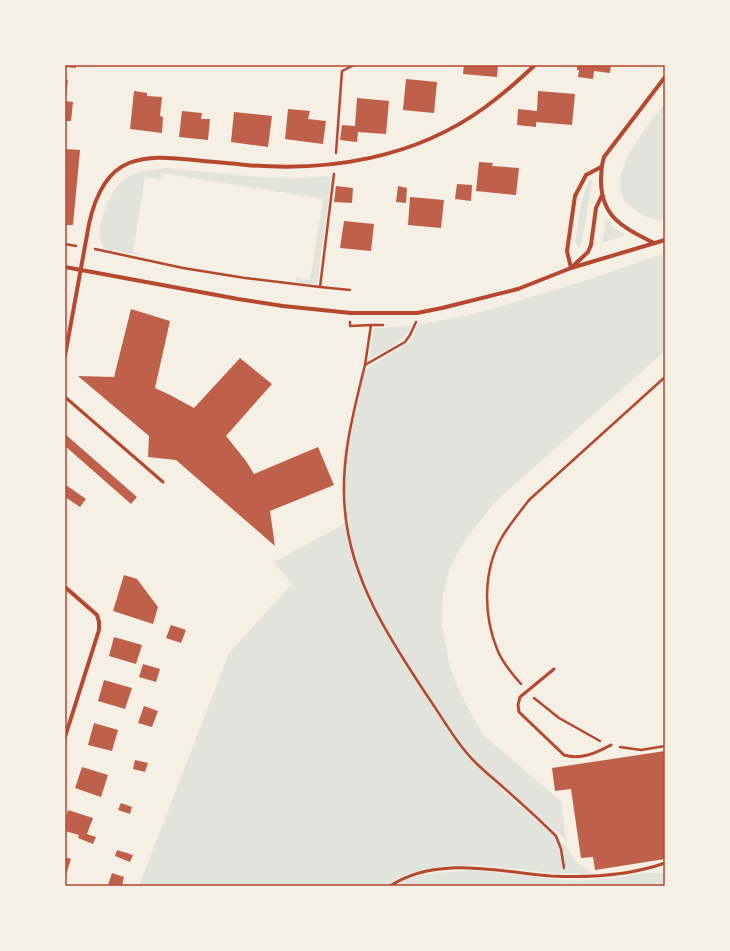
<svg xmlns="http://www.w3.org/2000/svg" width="730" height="951" font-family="'IBM Plex Sans',sans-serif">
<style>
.green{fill:#e2e4dc}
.building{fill:#bf614a}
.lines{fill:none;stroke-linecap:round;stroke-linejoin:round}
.path{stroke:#b5482f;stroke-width:2.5}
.service{stroke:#b5482f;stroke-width:3}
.minor{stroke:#b5482f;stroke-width:4}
.neatline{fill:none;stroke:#b5482f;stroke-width:1.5}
</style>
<rect width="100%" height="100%" fill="#f6efe4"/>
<path class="green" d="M665 103V219C652 221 644 216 634 209 595 185 648 126 665 103Z
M167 168 256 177 302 178 332 176 317 285 295 282 296 278 310 280 323 199 162 173 161 180 145 177 133 252 138 253 137 255 105 249C104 248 102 246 102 244 93 229 112 186 126 178 139 170 152 170 167 168Z
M589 181H592L584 231 580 247H578L575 242 582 199Z
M606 219 615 228 625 235 602 243Z
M665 253V351L495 502 465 540 450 567 443 594 442 625 450 668 461 695 483 735 561 801 566 840 504 786 500 788 565 845 576 862 585 867 591 874 552 873 476 865 437 868 416 872 400 877 386 886H139L229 653 292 584 274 562 344 524 341 479 344 450 361 372 409 343 414 336 418 325 469 315 512 303 587 280Z
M412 326C400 346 388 349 369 359L374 328Z
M475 870 572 881 610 878 644 873H665V886H395C414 872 451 872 475 870Z"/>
<path class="building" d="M65 65H76V68L65 67Z
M464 65H498L497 77 463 74Z
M577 65H611L610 73 594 71 593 79 578 77 579 70H577Z
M65 79 68 80 66 96H65Z
M406 79 437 82 434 113 403 110Z
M134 91 147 93V96L162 97 160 116 163 117 162 133 130 129Z
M538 91 575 94 572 125 536 122V127L517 125 518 109 537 111Z
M357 98 389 101 386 134 358 132 357 142 340 140 342 125 355 126Z
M65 101 73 102 71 121H65Z
M288 109 310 111 308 119 326 121 323 144 285 139Z
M182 111 202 113 201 119H210L208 140 179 137Z
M234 112 272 116 268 147 231 142Z
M65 149 80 150 73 225H65Z
M479 162 493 163 492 166 519 168 516 195 476 191Z
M457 184 472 185 471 201 455 199Z
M336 186 353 188 352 203 334 202Z
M398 186 407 188 406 203 396 202Z
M410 197 444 200 441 228 408 225Z
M344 221 374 224 371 251 340 248Z
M131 309 170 321 155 388 170 395 194 408 240 358 272 384 226 436 246 461 254 474 318 447 334 485 270 511 275 546 176 460 148 457 149 436 78 376 114 377Z
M65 434 137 497 131 504 65 446Z
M66 485 86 499 80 507 65 497V486Z
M124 575 137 579 158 607 153 624 113 611Z
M171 625 186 630 181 643 166 638Z
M114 637 142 645 136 664 109 656Z
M143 664 160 669 156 682 139 677Z
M104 680 132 688 125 709 98 701Z
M144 706 158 711 152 727 138 723Z
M94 723 118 730 112 751 88 745Z
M665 751V859L595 870 593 857 581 858 571 789 555 791 552 768Z
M135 760 148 763 145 772 133 769Z
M82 767 108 775 101 797 75 788Z
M121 803 132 807 130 814 118 810Z
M68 810 93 818 87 834 96 837 93 844 78 838 79 835 65 831V820Z
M117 850 133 855 130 862 115 856Z
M65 857 71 859 65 878Z
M112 873 124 877 122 886 108 885Z"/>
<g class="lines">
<path class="path" d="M336 153 342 71 354 65
M334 174 320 287 350 290
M65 244 76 246
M95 249 183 268 245 278 320 287
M350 322V326L371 325 365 365
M416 322 410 335 405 342 365 365C353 413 340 462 345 511 351 580 389 638 426 694 442 717 456 743 476 763 484 771 494 779 503 787 521 803 539 819 556 836L561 849 564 868
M371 325H383
M521 684C512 674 502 662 497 649 483 614 483 570 502 537 510 524 520 512 529 500L665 377
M534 698 559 718 600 741
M620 747 641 750 665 746"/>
<path class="service" d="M65 397 163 482
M554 669 520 697 518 705 519 712 564 755C581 760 596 753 611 745
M390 886C437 855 499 872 551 876 590 878 628 876 665 863"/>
<path class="minor" d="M654 243C625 228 602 219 601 182 601 173 601 166 604 157L665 77
M573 266 588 252 591 245 596 208 602 195
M65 267 238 299 283 306 351 313H417L442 308 518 289 571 268 665 240
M571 268 567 251 575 196 586 175 601 167
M65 356 89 224C94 201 104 173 129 163 150 155 172 158 194 160 211 162 228 163 246 165 329 172 415 158 484 108 502 95 519 80 535 65
M65 587 97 615 99 622V630L65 737"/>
</g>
<rect width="730" height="951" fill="none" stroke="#f6efe4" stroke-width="132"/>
<rect x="66" y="66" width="598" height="819" class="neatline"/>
</svg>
